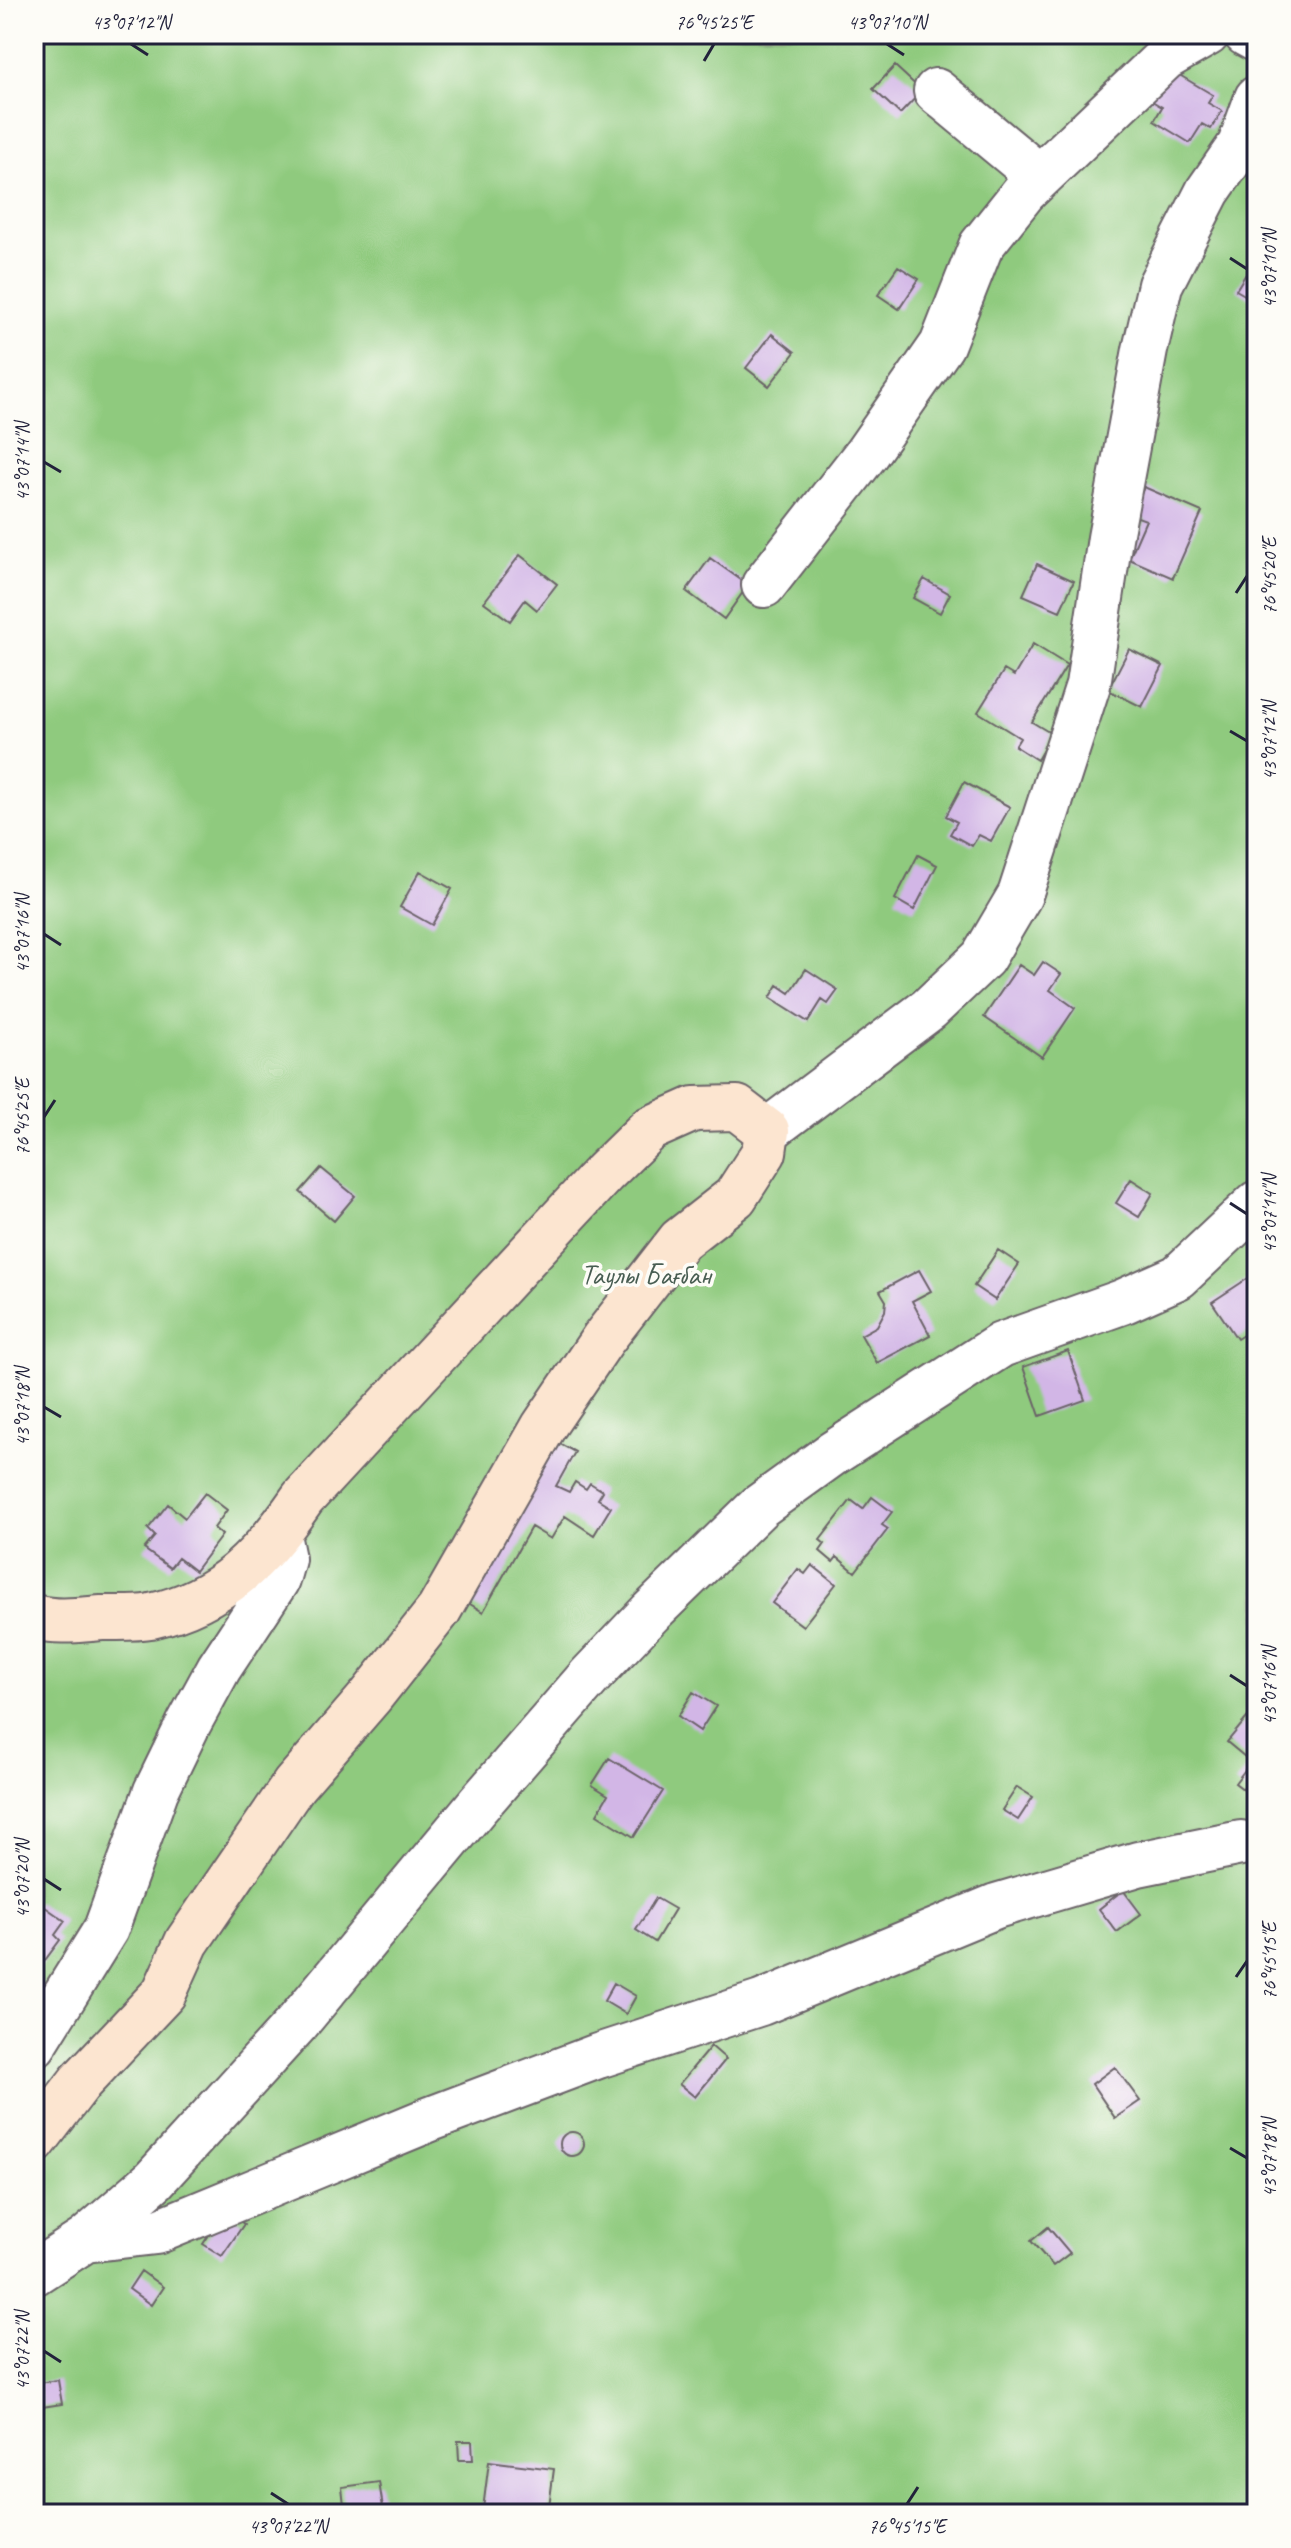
<svg xmlns="http://www.w3.org/2000/svg" width="1291" height="2548" font-family="Caveat,sans-serif">
<style>
.green{fill:#8fca7e;stroke:#58765c;stroke-width:2}
.building{fill:#d2b6e6}
.lines{fill:none;stroke-linecap:round;stroke-linejoin:round}
.street-casing{stroke:#6b6368;stroke-width:48}
.secondary-casing{stroke:#6b6368;stroke-width:48}
.street{stroke:#fff;stroke-width:44}
.secondary{stroke:#fce5d0;stroke-width:44}
.ticks{fill:none;stroke:#22223b;stroke-width:3}
.labels{text-anchor:middle;stroke-width:7;stroke-linejoin:round;paint-order:stroke}
.park-label{font-size:28px;fill:#485d52;stroke:#fdfcf7}
.neatline{fill:none;stroke:#22223b;stroke-width:3}
.ticks-label{font-size:20px;text-anchor:middle;fill:#22223b}
</style>
<rect width="100%" height="100%" fill="#fdfcf7"/>
<filter id="ink" filterUnits="userSpaceOnUse"><feTurbulence type="fractalNoise" baseFrequency=".0125" numOctaves="2"/><feDisplacementMap in="SourceGraphic" scale="16" xChannelSelector="R" yChannelSelector="G"/><feConvolveMatrix kernelMatrix="1 2 1 2 8 2 1 2 1" color-interpolation-filters="sRGB"/></filter>
<filter id="wash" filterUnits="userSpaceOnUse"><feTurbulence type="fractalNoise" baseFrequency=".006" numOctaves="4" result="noise"/><feDisplacementMap in="SourceGraphic" scale="32" xChannelSelector="R" yChannelSelector="G"/><feGaussianBlur stdDeviation="1.8" result="paint"/><feColorMatrix in="noise" values="0 0 0 0 0 0 0 0 0 0 0 0 0 0 0 0 0 1.4 0 .05"/><feComposite in="paint" operator="in"/></filter>
<g filter="url(#wash)">
<rect width="100%" height="100%" fill="#f3dbbb"/>
<path class="green" d="M34 34H1257V2514H34Z"/>
<g id="blocks">
<path class="building" d="M895 66 922 91 900 114 873 89Z
M1166 67 1213 95 1208 103 1222 111 1211 129 1202 124 1190 143 1154 121 1162 107 1147 98Z
M1257 256V302L1236 290Z
M898 266 919 279 899 309 878 295Z
M772 334 795 352 769 386 746 368Z
M1144 487 1202 512 1173 578 1129 559 1146 520 1132 515Z
M520 555 557 584 537 610 525 600 510 621 484 602Z
M710 558 748 585 724 619 686 591Z
M1037 564 1074 581 1060 611 1023 595Z
M924 579 950 594 940 613 913 598Z
M1033 644 1067 665 1032 722 1052 734 1037 760 1015 746 1020 738 978 712 1004 670 1014 676Z
M1129 649 1163 666 1142 707 1108 690Z
M964 782 1010 807 991 841 979 835 972 846 950 834 957 822 946 816Z
M918 855 937 865 914 910 895 899Z
M420 871 452 889 432 925 400 907Z
M1043 962 1061 974 1050 990 1075 1008 1042 1057 984 1017 1019 965 1034 975Z
M806 969 838 990 828 1004 822 1000 808 1022 770 998 778 985 790 993Z
M321 1168 355 1196 334 1221 300 1192Z
M1131 1179 1153 1193 1139 1217 1116 1203Z
M998 1250 1019 1264 995 1300 974 1286Z
M919 1270 931 1291 912 1301 930 1335 877 1363 861 1335 877 1326 885 1311 886 1301 880 1291Z
M1256 1273 1257 1326 1237 1339 1212 1302Z
M1068 1351 1085 1400 1040 1416 1023 1367Z
M553 1440 575 1452 556 1486 569 1492 575 1482 586 1489 590 1483 603 1491 598 1499 611 1507 594 1535 565 1516 551 1539 531 1527 483 1612 462 1599Z
M205 1493 227 1510 214 1528 222 1535 195 1571 178 1558 170 1568 144 1549 155 1536 148 1529 168 1504 185 1518Z
M872 1497 892 1512 882 1525 888 1529 855 1572 837 1557 833 1562 820 1551 825 1544 820 1540 851 1500 863 1509Z
M812 1565 836 1584 803 1626 772 1603 798 1569 805 1574Z
M693 1692 716 1706 700 1731 678 1716Z
M1251 1713 1257 1718V1789L1252 1796 1235 1783 1251 1762 1227 1742Z
M609 1758 663 1791 634 1837 597 1814 608 1795 592 1785Z
M1017 1787 1033 1797 1018 1820 1002 1810Z
M1123 1890 1141 1914 1117 1932 1099 1909Z
M656 1898 675 1909 655 1942 636 1930Z
M38 1902 65 1921 55 1935 60 1940 34 1975V1908Z
M614 1983 636 1996 626 2014 604 2001Z
M711 2046 726 2059 695 2097 679 2084Z
M1115 2067 1140 2101 1115 2118 1092 2084Z
M560 2144a12 12 0 1 1 24 0a12 12 0 1 1-24 0Z
M225 2211 244 2224 222 2256 203 2244Z
M1048 2227 1070 2253 1053 2266 1031 2241Z
M141 2271 163 2287 151 2305 129 2289Z
M58 2380 62 2404 42 2407 38 2383Z
M458 2441H472L473 2460H459Z
M489 2461 554 2469 548 2514H522L483 2509Z
M379 2482 384 2514H345L342 2487Z"/>
</g>
</g>
<g filter="url(#ink)">
<use href="#blocks" fill-opacity="0" stroke="#6b6368" stroke-width="2"/>
<g class="lines">
<defs>
<path id="street" d="M1246 34 1257 40
M936 91 1040 177
M764 585 866 454 942 345 981 246 1024 192 1165 58 1207 34
M767 1131 929 1009 983 958 1020 895 1088 685 1110 538 1145 350 1160 285 1208 191 1240 145 1257 98
M34 2045 106 1929 156 1791 189 1723 219 1668 277 1580 283 1559 278 1535
M85 2240 156 2232 428 2120 598 2056 761 2003 996 1906 1138 1864 1241 1843
M34 2273 85 2240 154 2180 298 2022 478 1805 590 1676 651 1612 760 1506 832 1454 1001 1345 1122 1302 1178 1277 1257 1203"/>
<path id="secondary" d="M34 1617C57 1623 78 1620 102 1618 117 1618 135 1619 151 1616 223 1600 263 1556 303 1498L604 1173 649 1129 694 1109 737 1108 767 1131 764 1152 735 1197 680 1240 603 1339 544 1426 439 1610 371 1696 294 1785 187 1942 164 1993 80 2082 34 2142"/>
</defs>
<use href="#street" class="street-casing"/>
<use href="#secondary" class="secondary-casing"/>
<use href="#street" class="street"/>
<use href="#secondary" class="secondary"/>
</g>
</g>
<path class="ticks" d="M131 44 148 55M887 44 904 55M704 61 714 44M1230 258 1247 269M44 462 61 472M1236 593 1247 576M1230 731 1247 741M44 934 61 945M44 1117 55 1100M1230 1203 1247 1214M44 1407 61 1417M1230 1675 1247 1686M44 1879 61 1890M1236 1977 1247 1961M1230 2148 1247 2158M44 2351 61 2362M271 2493 288 2504M907 2504 918 2487"/>
<g class="labels">
<g class="park-label">
<text x="646" y="1284">Таулы Бағбан</text>
</g>
</g>
<rect width="1291" height="2548" fill="none" stroke="#fdfcf7" stroke-width="88"/>
<rect x="44" y="44" width="1203" height="2460" class="neatline"/>
<g class="ticks-label">
<text x="131" y="29">43°07'12"N</text>
<text x="714" y="29">76°45'25"E</text>
<text x="887" y="29">43°07'10"N</text>
<text transform="translate(1269 269) rotate(-90)" y="7">43°07'10"N</text>
<text transform="translate(22 462) rotate(-90)" y="7">43°07'14"N</text>
<text transform="translate(1269 576) rotate(-90)" y="7">76°45'20"E</text>
<text transform="translate(1269 741) rotate(-90)" y="7">43°07'12"N</text>
<text transform="translate(22 934) rotate(-90)" y="7">43°07'16"N</text>
<text transform="translate(22 1117) rotate(-90)" y="7">76°45'25"E</text>
<text transform="translate(1269 1214) rotate(-90)" y="7">43°07'14"N</text>
<text transform="translate(22 1407) rotate(-90)" y="7">43°07'18"N</text>
<text transform="translate(1269 1686) rotate(-90)" y="7">43°07'16"N</text>
<text transform="translate(22 1879) rotate(-90)" y="7">43°07'20"N</text>
<text transform="translate(1269 1961) rotate(-90)" y="7">76°45'15"E</text>
<text transform="translate(1269 2158) rotate(-90)" y="7">43°07'18"N</text>
<text transform="translate(22 2351) rotate(-90)" y="7">43°07'22"N</text>
<text x="288" y="2533">43°07'22"N</text>
<text x="907" y="2533">76°45'15"E</text>
</g>
</svg>
